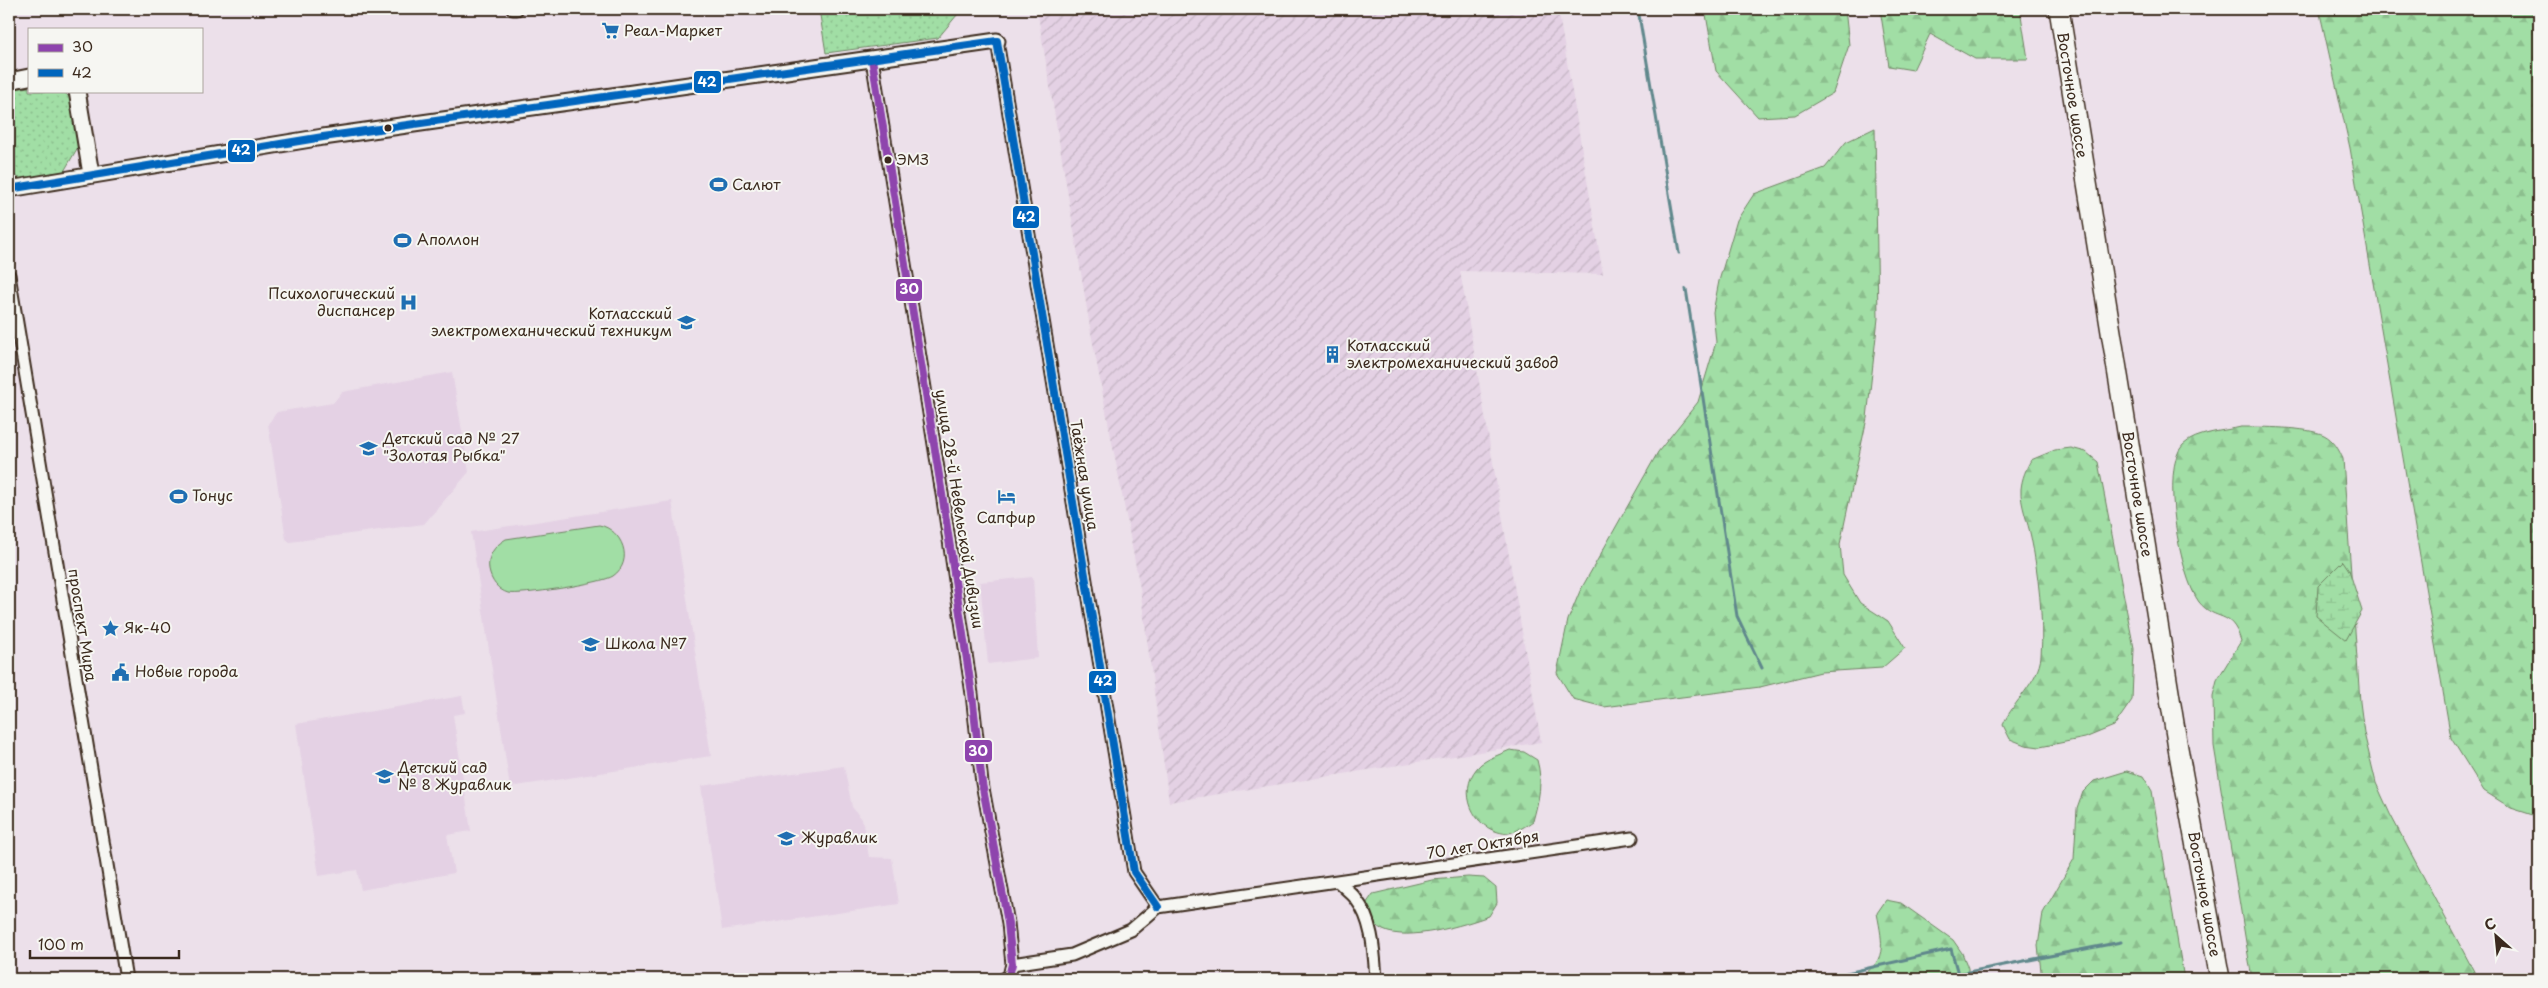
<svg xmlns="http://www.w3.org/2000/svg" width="2548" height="988" font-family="'Playpen Sans',sans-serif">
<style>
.built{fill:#e4d1e4}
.industrial{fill:url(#industrial-furrows)}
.green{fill:url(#green-dots);stroke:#6e8462}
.forest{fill:url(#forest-firs);stroke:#6e8462}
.wetland{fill:url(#wetland-marsh);stroke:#6e8462}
.pitch{fill:#a1dea5;stroke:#6e8462}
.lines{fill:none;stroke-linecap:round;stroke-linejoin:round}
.stream{stroke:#60888c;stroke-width:3}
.minor-casing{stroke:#3b2a1e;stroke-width:15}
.tertiary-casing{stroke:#3b2a1e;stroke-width:19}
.primary-casing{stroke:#3b2a1e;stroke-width:22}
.minor{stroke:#f6f6f2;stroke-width:11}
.tertiary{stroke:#f6f6f2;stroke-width:15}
.primary{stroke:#f6f6f2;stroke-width:19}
.bus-1-casing{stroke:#f6f6f2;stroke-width:11}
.bus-2-casing{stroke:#f6f6f2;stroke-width:11}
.bus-1{stroke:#8e44ad;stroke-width:8}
.bus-2{stroke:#0065bd;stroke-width:8}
.bus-dot{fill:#3b2a1e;stroke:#f6f6f2;stroke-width:2}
.labels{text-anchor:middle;stroke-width:4;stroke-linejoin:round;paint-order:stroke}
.bus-label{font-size:14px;fill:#3b2a1e;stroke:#f6f6f2;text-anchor:start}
.poi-label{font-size:15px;fill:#3b2a1e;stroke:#f6f6f2;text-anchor:start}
.street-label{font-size:15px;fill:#3b2a1e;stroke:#f6f6f2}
.line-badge{stroke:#f6f6f2;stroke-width:2}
.badge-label{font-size:14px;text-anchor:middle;font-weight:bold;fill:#fff}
</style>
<defs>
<pattern id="industrial-furrows" width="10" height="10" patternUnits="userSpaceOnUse" patternTransform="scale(1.25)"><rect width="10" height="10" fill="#e4d1e4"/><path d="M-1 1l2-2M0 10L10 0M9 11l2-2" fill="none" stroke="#c4b4c3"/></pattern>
<pattern id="green-dots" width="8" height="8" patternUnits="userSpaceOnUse" patternTransform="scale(1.25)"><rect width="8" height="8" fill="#a1dea5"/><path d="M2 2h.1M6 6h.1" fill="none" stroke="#8cbf8e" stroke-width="1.8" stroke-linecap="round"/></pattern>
<pattern id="forest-firs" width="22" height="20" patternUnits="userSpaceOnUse" patternTransform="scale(1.25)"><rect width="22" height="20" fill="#a1dea5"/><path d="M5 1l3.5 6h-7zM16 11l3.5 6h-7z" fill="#8cbf8e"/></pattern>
<pattern id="wetland-marsh" width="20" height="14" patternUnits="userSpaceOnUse" patternTransform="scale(1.25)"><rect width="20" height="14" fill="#a1dea5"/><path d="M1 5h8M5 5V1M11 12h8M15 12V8" fill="none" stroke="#8cbf8e"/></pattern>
</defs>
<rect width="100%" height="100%" fill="#ece0ea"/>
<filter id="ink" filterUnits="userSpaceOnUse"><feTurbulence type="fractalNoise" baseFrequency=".02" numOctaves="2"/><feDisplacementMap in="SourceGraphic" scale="10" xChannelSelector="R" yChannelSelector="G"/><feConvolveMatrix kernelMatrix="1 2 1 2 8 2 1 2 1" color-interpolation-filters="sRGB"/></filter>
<g filter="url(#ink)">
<path class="built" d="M452 372 469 472 424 524 290 542 286 539 268 424 277 412 333 403 342 392Z
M672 501 711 756 510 787 471 532Z
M1033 577 1038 658 988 664 980 582Z
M462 696 465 713 453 715 471 831 447 835 454 873 361 890 357 870 319 876 296 724Z
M844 766 852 807 862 819 869 857 892 858 899 904 722 930 701 786Z"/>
<path class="industrial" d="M1037 9H1558L1603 274 1460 271 1541 742 1169 802 1140 588 1091 333Z"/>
<path class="green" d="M819 9H962L938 38 826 53Z
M29 87V91H63L71 99 78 147 63 173 24 181 9 172V95L14 89Z"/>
<path class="forest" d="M1705 9H1845L1849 45 1833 93 1795 115 1758 117 1716 71Z
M1880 9H2020L2028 59H1975L1930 34 1913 70 1889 66Z
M2319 9H2539V817L2511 808 2484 791 2451 738 2350 148Z
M1875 128 1878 318 1867 418 1840 544 1843 575 1860 603 1888 621 1905 648 1882 668 1821 672 1760 687 1604 707 1573 699 1557 673 1568 620 1580 591 1658 452 1698 402 1716 342 1713 312 1719 281 1737 220 1754 194 1825 168 1846 142Z
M2241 427C2261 427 2307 427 2324 435 2334 440 2339 450 2343 459L2360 702 2364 733 2376 783 2390 814 2478 979H2252L2214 746 2213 696 2217 680 2241 641C2231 608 2216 623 2199 602 2180 577 2160 468 2183 445 2196 432 2225 431 2241 427Z
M2071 448 2086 452 2098 462 2134 649 2132 700 2114 726 2085 738 2040 747 2025 745 2010 739 2003 725C2013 701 2039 682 2041 656 2044 622 2038 571 2031 537 2028 522 2020 504 2021 489 2022 478 2026 469 2031 460L2055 450Z
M1510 750 1524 752 1537 760C1543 782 1539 799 1533 821 1526 826 1518 831 1509 833 1505 834 1502 833 1498 832 1469 824 1457 785 1481 764 1489 758 1501 754 1510 750Z
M2127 771 2143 776 2152 791 2184 979H2042L2038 946 2043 913 2074 859 2077 809 2083 792 2094 781Z
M1468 877 1484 878 1496 888 1497 903 1489 916C1464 925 1408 942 1383 930 1373 925 1369 916 1364 907L1373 894 1432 880Z
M1886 900 1901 903 1953 940 1962 953 1968 968V979H1856C1888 962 1883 945 1877 913Z"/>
<path class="wetland" d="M2343 561 2349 570 2362 611 2346 640 2316 616 2318 586Z"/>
<path class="pitch" d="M599 525C622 529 635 561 613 576 603 583 519 596 508 593 498 590 491 581 489 570 487 556 494 546 506 539Z"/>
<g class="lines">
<path class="stream" d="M1638 9 1679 253
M1686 289 1737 616 1762 668
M1821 979 1951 949 1958 974 2121 942"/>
<defs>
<path id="minor" d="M513 9H517
M997 41 1134 872 1158 907
M872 59 943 500 972 694 982 783 1008 923 1012 964 1009 976 1004 979
M9 275 126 979
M1339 882C1344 888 1352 893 1356 899 1373 921 1374 952 1376 979
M1012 964 1072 955 1131 930 1158 907 1632 838"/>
<path id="tertiary" d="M9 81 29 77
M77 91 91 174
M9 189 323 137 997 41"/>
<path id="primary" d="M2059 9 2178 748 2220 979"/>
</defs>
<use href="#minor" class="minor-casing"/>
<use href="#tertiary" class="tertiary-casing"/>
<use href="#primary" class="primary-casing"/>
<use href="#minor" class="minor"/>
<use href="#tertiary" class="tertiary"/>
<use href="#primary" class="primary"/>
<defs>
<path id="bus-1" d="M872 59 943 500 972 694 982 783 1008 923 1012 964 1009 976 1004 979"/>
<path id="bus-2" d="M9 189 323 137 997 41 1134 872 1158 907"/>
</defs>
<use href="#bus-1" class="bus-1-casing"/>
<use href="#bus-2" class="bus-2-casing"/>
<use href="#bus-1" class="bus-1"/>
<use href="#bus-2" class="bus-2"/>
</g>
</g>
<defs>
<symbol id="supermarket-bare" viewBox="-9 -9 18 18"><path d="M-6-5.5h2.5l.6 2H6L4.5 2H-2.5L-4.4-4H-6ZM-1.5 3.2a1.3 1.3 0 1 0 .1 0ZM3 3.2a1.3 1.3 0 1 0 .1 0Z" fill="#1f6fb2" stroke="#f6f6f2" stroke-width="2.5" paint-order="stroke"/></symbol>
<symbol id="stadium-bare" viewBox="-9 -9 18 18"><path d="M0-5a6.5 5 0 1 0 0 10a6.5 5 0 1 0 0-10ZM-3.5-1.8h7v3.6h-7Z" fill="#1f6fb2" stroke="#f6f6f2" stroke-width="2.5" paint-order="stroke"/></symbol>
<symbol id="hospital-bare" viewBox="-9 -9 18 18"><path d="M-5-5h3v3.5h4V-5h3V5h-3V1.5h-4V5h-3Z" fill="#1f6fb2" stroke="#f6f6f2" stroke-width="2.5" paint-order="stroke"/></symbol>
<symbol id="university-bare" viewBox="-9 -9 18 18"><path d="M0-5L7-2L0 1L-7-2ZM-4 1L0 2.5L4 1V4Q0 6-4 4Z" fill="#1f6fb2" stroke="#f6f6f2" stroke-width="2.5" paint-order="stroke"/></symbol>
<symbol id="building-bare" viewBox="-9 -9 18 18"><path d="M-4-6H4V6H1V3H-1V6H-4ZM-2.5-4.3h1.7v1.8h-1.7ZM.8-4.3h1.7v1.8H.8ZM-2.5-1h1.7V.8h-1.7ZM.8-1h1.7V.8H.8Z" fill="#1f6fb2" stroke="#f6f6f2" stroke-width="2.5" paint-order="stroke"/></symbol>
<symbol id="school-bare" viewBox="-9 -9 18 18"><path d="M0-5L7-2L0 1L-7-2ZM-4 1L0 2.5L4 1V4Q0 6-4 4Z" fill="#1f6fb2" stroke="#f6f6f2" stroke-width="2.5" paint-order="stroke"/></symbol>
<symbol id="hotel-bare" viewBox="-9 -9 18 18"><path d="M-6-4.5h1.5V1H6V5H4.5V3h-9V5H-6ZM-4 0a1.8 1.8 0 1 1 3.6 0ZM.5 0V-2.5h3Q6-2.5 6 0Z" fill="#1f6fb2" stroke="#f6f6f2" stroke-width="2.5" paint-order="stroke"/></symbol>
<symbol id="sight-bare" viewBox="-9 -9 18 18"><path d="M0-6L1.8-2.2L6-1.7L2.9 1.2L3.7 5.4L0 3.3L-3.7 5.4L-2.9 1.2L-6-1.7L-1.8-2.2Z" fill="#1f6fb2" stroke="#f6f6f2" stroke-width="2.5" paint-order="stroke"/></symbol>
<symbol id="civic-bare" viewBox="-9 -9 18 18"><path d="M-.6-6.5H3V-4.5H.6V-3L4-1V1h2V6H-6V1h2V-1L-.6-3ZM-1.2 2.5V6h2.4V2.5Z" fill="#1f6fb2" stroke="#f6f6f2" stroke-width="2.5" paint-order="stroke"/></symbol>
</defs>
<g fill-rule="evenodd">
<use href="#supermarket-bare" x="598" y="18" width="25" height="25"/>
<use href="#stadium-bare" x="706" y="172" width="25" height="25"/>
<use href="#stadium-bare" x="390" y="228" width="25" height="25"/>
<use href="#hospital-bare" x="396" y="290" width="25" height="25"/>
<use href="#university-bare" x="674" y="310" width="25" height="25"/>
<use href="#building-bare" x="1320" y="342" width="25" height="25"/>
<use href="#school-bare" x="356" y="436" width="25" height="25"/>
<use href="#stadium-bare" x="166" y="484" width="25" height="25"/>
<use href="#hotel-bare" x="994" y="484" width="25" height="25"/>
<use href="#sight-bare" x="98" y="616" width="25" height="25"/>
<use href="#school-bare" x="578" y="632" width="25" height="25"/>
<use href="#civic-bare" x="108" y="660" width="25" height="25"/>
<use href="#school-bare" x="372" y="764" width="25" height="25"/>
<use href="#school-bare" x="774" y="826" width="25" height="25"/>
</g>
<g class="bus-dot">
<circle cx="388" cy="128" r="4.5"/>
<circle cx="888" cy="160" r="4.5"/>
</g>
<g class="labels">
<g class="bus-label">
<text x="897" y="165">ЭМЗ</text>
</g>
<g class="poi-label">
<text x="624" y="36">Реал-Маркет</text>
<text x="732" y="190">Салют</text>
<text x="417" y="245">Аполлон</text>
<text x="395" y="299" text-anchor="end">Психологический<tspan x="395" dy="17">диспансер</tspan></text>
<text x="672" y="319" text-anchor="end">Котласский<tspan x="672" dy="17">электромеханический техникум</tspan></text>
<text x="1347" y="351">Котласский<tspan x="1347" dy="17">электромеханический завод</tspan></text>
<text x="383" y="444">Детский сад № 27<tspan x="383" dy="17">"Золотая Рыбка"</tspan></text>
<text x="192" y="501">Тонус</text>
<text x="1006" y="523" text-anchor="middle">Сапфир</text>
<text x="124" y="633">Як-40</text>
<text x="605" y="649">Школа №7</text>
<text x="135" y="677">Новые города</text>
<text x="398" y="773">Детский сад<tspan x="398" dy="17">№ 8 Журавлик</tspan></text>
<text x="801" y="843">Журавлик</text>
</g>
<g class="street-label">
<text transform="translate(2072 95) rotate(81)" y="5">Восточное шоссе</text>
<text transform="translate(1084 475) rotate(81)" y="5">Таёжная улица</text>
<text transform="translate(2137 494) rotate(81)" y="5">Восточное шоссе</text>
<text transform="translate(959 509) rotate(81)" y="5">улица 28-й Невельской Дивизии</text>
<text transform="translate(82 625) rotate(81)" y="5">проспект Мира</text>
<text transform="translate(1483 845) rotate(-9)" y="5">70 лет Октября</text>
<text transform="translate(2204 894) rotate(80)" y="5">Восточное шоссе</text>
</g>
</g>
<g class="line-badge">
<rect x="693" y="70" width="29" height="24" rx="5" fill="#0065bd"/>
<rect x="227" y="139" width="29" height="24" rx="5" fill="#0065bd"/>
<rect x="1012" y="205" width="28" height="24" rx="5" fill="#0065bd"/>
<rect x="895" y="278" width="28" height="24" rx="5" fill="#8e44ad"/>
<rect x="1088" y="670" width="29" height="24" rx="5" fill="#0065bd"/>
<rect x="964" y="739" width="29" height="24" rx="5" fill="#8e44ad"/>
</g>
<g class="badge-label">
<text x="707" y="87">42</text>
<text x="241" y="155">42</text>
<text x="1026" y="222">42</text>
<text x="909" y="294">30</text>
<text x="1103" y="686">42</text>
<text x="978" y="756">30</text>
</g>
<rect width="2548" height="988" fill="none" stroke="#f6f6f2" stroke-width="30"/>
<rect x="15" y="15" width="2518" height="958" fill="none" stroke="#3b2a1e" stroke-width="2" filter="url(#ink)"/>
<rect x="28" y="28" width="175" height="65" fill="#f6f6f2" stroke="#aba49d"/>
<rect x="38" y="44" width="25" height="8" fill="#8e44ad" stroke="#aba49d"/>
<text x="72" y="52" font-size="15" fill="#3b2a1e">30</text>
<rect x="38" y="69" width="25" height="8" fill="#0065bd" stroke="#aba49d"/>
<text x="72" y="78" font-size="15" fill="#3b2a1e">42</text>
<g transform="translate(2496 936) rotate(333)" stroke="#f6f6f2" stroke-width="4" paint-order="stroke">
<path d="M0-4L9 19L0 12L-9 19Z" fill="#3b2a1e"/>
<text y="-8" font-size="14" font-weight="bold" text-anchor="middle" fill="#3b2a1e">С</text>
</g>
<path d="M30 950v8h149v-8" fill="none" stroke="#3b2a1e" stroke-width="2.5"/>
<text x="38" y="950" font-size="15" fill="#3b2a1e" stroke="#f6f6f2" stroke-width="4" paint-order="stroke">100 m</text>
</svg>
